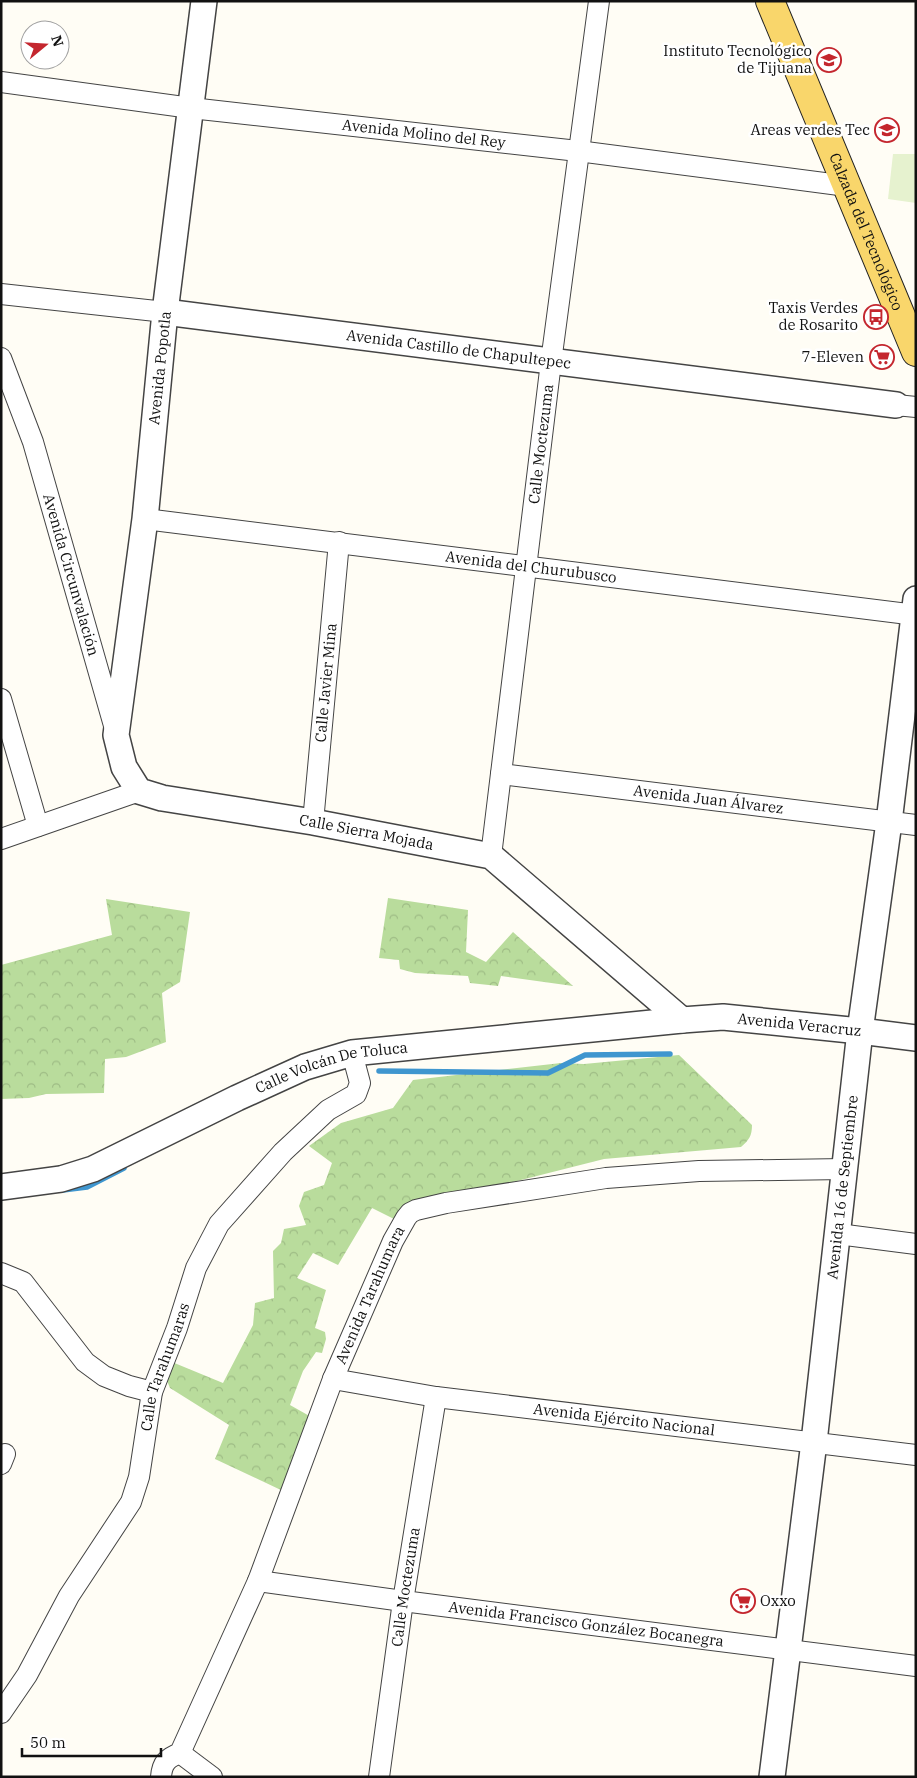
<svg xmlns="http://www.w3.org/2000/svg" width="917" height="1778" font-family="'IBM Plex Serif',serif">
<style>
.forest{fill:url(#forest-crowns)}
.pitch{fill:#e6f2cf}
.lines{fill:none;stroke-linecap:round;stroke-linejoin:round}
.stream{stroke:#3f96cf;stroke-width:5.5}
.minor-casing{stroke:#444;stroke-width:22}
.tertiary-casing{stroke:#444;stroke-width:28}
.primary-casing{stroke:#222;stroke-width:30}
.minor{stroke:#fff;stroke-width:20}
.tertiary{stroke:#fff;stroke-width:25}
.primary{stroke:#f9d66b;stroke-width:28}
.labels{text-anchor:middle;stroke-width:5;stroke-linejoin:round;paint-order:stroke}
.poi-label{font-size:15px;fill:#111;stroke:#fff;text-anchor:end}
.street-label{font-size:15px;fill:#111;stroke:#fff}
</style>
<defs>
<pattern id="forest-crowns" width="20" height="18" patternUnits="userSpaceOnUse" patternTransform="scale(1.25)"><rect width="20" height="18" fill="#b9dc9c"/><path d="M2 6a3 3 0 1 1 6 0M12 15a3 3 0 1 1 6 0" fill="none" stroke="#9ebc85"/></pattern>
</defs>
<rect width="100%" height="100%" fill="#fffdf5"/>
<path class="forest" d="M388 898 468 910 466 952 486 962 513 932 573 986 501 976 498 986 470 983 468 976 415 973 400 969 399 960 379 958Z
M106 899 190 912 180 982 162 993 166 1042 126 1057 105 1059 104 1093 46 1094 29 1098 1 1099V965L112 935Z
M679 1055 752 1125C752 1136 749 1140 741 1147L604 1159 513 1182 447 1210 404 1224 372 1208 338 1265 313 1253 297 1278 326 1290 315 1328 325 1332 326 1339 322 1353 316 1352 303 1371 290 1405 313 1418 283 1491 215 1459 229 1425 170 1388 165 1376 172 1362 223 1383 253 1325 255 1303 274 1298 273 1251 281 1243 284 1229 306 1225 299 1206 304 1192 324 1185 332 1163 309 1146 341 1123 393 1108 413 1080 561 1063 584 1064Z"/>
<path class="pitch" d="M893 154H916V203L888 199Z"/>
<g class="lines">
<path class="stream" d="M379 1071 548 1073 585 1055 670 1054
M63 1190 87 1187 124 1168"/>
<defs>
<g id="minor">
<path id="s1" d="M1 82 191 108 578 151 847 186"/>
<path d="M1 294 165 312"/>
<path id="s2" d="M1 358 33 442 115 729"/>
<path d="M896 405 916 407"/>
<path id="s3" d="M145 519 916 615"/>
<path d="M1 699 38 826"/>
<path id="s4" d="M501 774 916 825"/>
<path id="s5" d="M313 822 339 542"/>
<path d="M1 839 139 791"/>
<path id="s6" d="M491 856 551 362 599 1"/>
<path d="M838 1234 916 1244"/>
<path d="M1 1273 23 1282 85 1362 104 1376 129 1386 152 1392"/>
<path id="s7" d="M333 1379 436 1397 916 1455"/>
<path d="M1 1464 5 1454"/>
<path id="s8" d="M258 1581 403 1601 916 1666"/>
<path id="s9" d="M1 1713 27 1675 69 1596 131 1502 139 1477 152 1392 177 1328 196 1268 219 1224 283 1152 328 1110 356 1094 360 1083 352 1053"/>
<path d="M180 1753 212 1777"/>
<path id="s10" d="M161 1777C162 1763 167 1758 180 1753L258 1581 333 1379 393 1241 406 1218 410 1213 416 1210 446 1203 606 1178 699 1171 845 1169"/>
<path id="s11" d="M379 1777 403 1601 436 1397"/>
</g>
<g id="tertiary">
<path id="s12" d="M204 1 165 312 145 519 116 735 124 767 139 791 162 798 313 822 491 856 682 1020"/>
<path id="s13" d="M165 312 896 405"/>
<path id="s14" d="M1 1187 61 1179 93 1169 237 1098 305 1067 352 1053 682 1020 723 1017 860 1031 916 1038"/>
<path id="s15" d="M772 1777 814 1442 860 1031 889 822 916 599"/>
</g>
<g id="primary">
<path id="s16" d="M770 1 916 352"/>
</g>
</defs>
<use href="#minor" class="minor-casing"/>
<use href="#tertiary" class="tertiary-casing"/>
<use href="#primary" class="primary-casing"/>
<use href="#minor" class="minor"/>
<use href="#tertiary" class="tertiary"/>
<use href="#primary" class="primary"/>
</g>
<defs>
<symbol id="university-ring" viewBox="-11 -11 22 22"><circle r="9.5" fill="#fff" stroke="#c4262e" stroke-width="1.5"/><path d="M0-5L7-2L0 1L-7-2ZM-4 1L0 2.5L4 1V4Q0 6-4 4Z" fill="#c4262e"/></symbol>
<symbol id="bus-ring" viewBox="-11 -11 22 22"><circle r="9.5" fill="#fff" stroke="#c4262e" stroke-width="1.5"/><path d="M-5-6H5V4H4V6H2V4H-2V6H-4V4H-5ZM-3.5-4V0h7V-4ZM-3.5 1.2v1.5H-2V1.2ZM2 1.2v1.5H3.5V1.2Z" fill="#c4262e"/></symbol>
<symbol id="supermarket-ring" viewBox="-11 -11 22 22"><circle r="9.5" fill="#fff" stroke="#c4262e" stroke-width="1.5"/><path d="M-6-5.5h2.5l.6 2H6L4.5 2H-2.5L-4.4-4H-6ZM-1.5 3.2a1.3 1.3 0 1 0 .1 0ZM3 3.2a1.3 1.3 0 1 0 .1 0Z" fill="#c4262e"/></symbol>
</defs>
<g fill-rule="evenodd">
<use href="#university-ring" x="815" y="46" width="28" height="28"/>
<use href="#university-ring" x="873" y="116" width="28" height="28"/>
<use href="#bus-ring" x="862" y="303" width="28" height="28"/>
<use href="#supermarket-ring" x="868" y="343" width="28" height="28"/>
<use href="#supermarket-ring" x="729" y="1587" width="28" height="28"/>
</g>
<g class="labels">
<g class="poi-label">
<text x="812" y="56">Instituto Tecnológico<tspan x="812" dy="17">de Tijuana</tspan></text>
<text x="870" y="135">Areas verdes Tec</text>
<text x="858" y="313">Taxis Verdes<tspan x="858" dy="17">de Rosarito</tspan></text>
<text x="864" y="362">7-Eleven</text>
<text x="760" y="1606" text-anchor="start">Oxxo</text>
</g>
<g class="street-label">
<text dy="5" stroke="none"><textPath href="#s1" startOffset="426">Avenida Molino del Rey</textPath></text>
<text dy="5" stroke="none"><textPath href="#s16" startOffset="250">Calzada del Tecnológico</textPath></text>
<text dy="5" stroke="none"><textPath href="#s13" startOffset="296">Avenida Castillo de Chapultepec</textPath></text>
<text transform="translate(160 368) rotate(-84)" y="5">Avenida Popotla</text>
<text dy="5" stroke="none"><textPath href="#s6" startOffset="415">Calle Moctezuma</textPath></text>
<text dy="5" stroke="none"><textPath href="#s3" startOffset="389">Avenida del Churubusco</textPath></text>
<text dy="5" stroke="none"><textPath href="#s2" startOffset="228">Avenida Circunvalación</textPath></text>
<text dy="5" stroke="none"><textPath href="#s5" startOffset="140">Calle Javier Mina</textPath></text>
<text dy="5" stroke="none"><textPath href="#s4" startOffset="209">Avenida Juan Álvarez</textPath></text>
<text dy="5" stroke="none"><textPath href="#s12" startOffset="1032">Calle Sierra Mojada</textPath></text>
<text dy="5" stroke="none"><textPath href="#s14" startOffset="828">Avenida Veracruz</textPath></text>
<text dy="5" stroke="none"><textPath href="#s14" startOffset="355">Calle Volcán De Toluca</textPath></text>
<text dy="5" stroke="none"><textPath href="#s15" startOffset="594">Avenida 16 de Septiembre</textPath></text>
<text dy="5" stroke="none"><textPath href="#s10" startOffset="529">Avenida Tarahumara</textPath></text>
<text dy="5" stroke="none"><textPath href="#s9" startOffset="388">Calle Tarahumaras</textPath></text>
<text dy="5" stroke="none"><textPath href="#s7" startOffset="294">Avenida Ejército Nacional</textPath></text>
<text dy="5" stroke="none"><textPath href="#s11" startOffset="192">Calle Moctezuma</textPath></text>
<text dy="5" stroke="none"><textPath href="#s8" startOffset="331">Avenida Francisco González Bocanegra</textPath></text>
</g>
</g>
<rect width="917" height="1778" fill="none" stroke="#111111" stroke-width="5"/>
<g transform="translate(45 45) rotate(72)"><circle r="24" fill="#ffffff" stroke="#a0a0a0"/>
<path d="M0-4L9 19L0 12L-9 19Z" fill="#c4262e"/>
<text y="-8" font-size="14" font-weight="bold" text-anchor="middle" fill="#111111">N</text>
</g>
<path d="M22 1748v8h139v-8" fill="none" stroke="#111111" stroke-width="2.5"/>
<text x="30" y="1748" font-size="15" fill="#111111" stroke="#ffffff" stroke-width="4" paint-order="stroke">50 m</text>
</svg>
